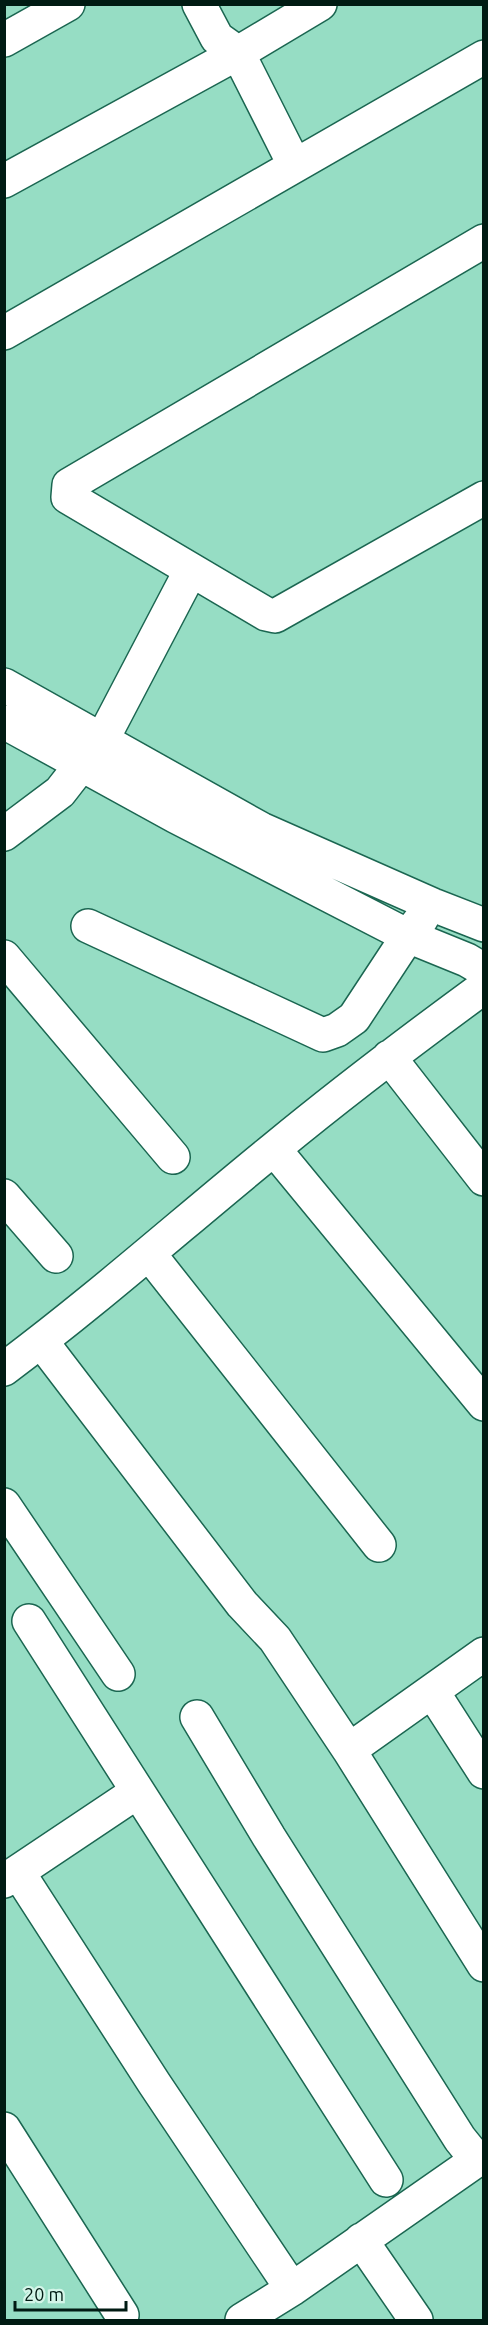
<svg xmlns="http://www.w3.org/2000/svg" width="488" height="2325" font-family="Ubuntu,sans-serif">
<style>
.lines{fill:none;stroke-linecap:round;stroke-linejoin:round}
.minor-casing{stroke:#1b6651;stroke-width:36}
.minor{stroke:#fff;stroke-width:33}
</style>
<rect width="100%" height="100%" fill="#96ddc4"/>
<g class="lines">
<defs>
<path id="minor" d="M199 4 217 38 238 53 294 164
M4 40 68 4
M4 181 238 53 320 4
M484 241 69 485 68 497 266 614 275 616 484 498
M4 333 484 57
M4 685 261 829 433 905 484 925
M4 722 175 816 408 936 467 960 484 970
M102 740 191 570
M4 834 60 792 81 765
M88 926 323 1035 337 1030 354 1018 408 936 422 918
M4 957 173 1157
M389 1057 484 1179
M274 1149 484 1404
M4 1196 56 1256
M150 1255 379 1545
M41 1341 242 1604 275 1639 349 1750 484 1965
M4 1369C98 1299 185 1221 275 1148 343 1092 413 1039 484 987
M4 1505 118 1674
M29 1621 386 2180
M432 1691 484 1772
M197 1717 269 1837 460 2139 477 2160 292 2289
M349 1750 484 1654
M18 1872 154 2083 292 2289 242 2320
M4 1881 137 1792
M4 2129 122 2315
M361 2240 416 2320"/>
</defs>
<use href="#minor" class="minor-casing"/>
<use href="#minor" class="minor"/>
</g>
<rect width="488" height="2325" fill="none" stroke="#001b13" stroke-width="12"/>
<path d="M15 2301v9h111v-9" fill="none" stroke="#001b13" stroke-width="3"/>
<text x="24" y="2301" font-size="18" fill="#001b13" stroke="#d3f5e8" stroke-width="4.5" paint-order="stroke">20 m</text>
</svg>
